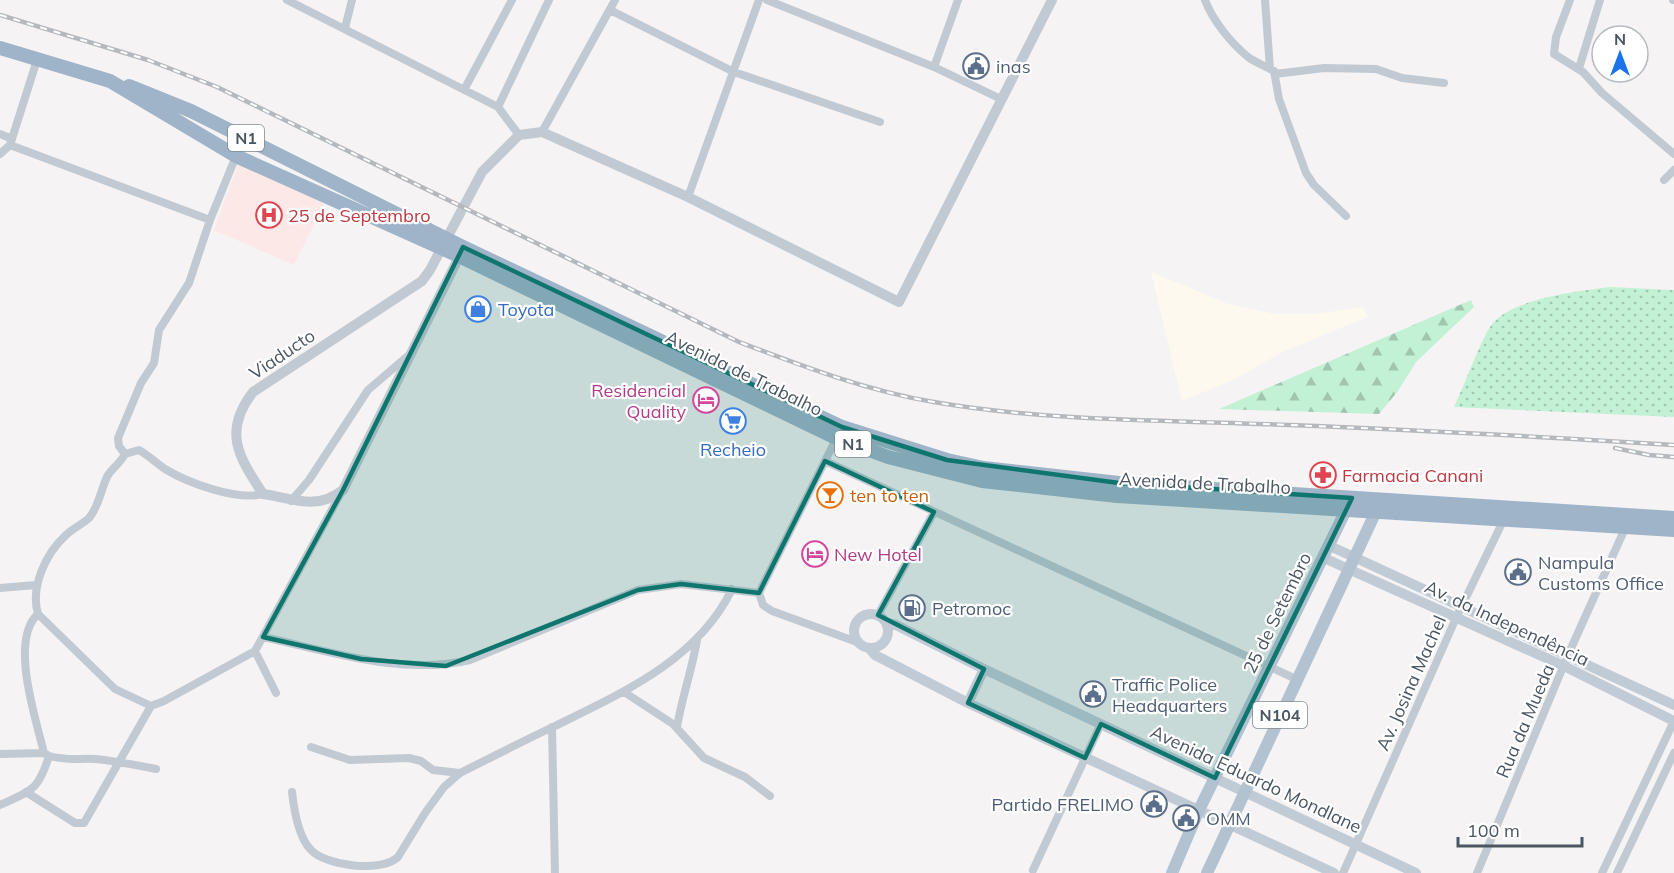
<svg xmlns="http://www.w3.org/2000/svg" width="1674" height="873" font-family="Mulish,sans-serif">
<defs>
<pattern id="forest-firs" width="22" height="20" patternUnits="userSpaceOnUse" patternTransform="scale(1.5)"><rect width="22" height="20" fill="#c3f1d5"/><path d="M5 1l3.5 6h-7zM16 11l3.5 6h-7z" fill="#a0c6b0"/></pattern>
<pattern id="park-dots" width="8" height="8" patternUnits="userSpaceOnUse" patternTransform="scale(1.5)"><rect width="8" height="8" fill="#c3f1d5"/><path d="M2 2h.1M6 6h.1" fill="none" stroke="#a0c6b0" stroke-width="1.8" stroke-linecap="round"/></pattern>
</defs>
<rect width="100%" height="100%" fill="#f5f3f3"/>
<path fill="#fdf9ef" d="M1151,272L1229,304L1274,314H1314L1363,307L1368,317L1284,351L1235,379L1182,401Z"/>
<path fill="#fce8e6" d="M240,160L326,200L294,265L214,230Z"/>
<path fill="url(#forest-firs)" d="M1471,300L1474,307L1416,362L1398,391L1379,414L1219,409Z"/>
<path fill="url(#park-dots)" d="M1610,287L1674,290V417L1454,407C1463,389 1482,336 1493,323C1515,298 1579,291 1610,287Z"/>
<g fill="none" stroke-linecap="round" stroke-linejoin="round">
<path stroke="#c1cad2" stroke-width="8" d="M287,0L498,107L519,135
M767,0L934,67L1001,99
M1205,0C1213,21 1231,43 1248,57C1256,63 1266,66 1274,71L1279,99L1306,173L1314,185L1346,216
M1265,0L1270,69
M1570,0L1556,37L1554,54L1583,72L1602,93L1674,154
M1673,0H1674
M610,10L734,72L880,122
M345,28L352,0
M934,67L958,0
M1579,68L1600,0
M1275,74L1324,68L1376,69L1402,78L1444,83
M464,90L512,0
M498,107L549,0
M542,132L615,0
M0,134L12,139
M10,145L210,220
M0,154L10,145L37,60
M1664,180L1674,170
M688,197L759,0
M837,437L759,593L763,605L772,611L857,642
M125,454L119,446L118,438L141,383L154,363L159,330L189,283L210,220L236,156
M825,461L1296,679
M263,494C237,501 188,483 165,469C156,463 148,455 139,450L125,454C121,462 113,468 108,475C101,488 99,507 89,518C83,524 73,528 66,535C46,553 30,587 38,614L115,689L151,706L164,701L255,651L342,491
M291,501L309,480L368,390L409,355
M0,588L36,585
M38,614C9,640 36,719 44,753L49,756
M878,615L934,512
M263,637C329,651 402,676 470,660L638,590L681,584L759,593
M255,651L276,693
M624,692L673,724L704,758L745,777L770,796
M552,727L555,873
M677,727C682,697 692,670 697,640
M311,747L350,760L409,758L421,761L433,770L460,773
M0,754L44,753
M26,792L75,823H84L151,706
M292,792C294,810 298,837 311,850C326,866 381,873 398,857L425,813L444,787L460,773C492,757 523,741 555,726C622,693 698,660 732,589
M0,805C32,790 38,791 49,756C68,761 77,758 95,759C116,761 136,765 156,769
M1033,870L1101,724
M1343,873L1456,618L1505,517
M1477,873L1568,655L1627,524
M1602,873L1674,721
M1617,873L1674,753"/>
<path stroke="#c1cad2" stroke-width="10" d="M462,251L343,490C317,511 292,498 263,494C239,457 222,432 253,392L422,281L430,270L482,172L519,135L542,132L688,197L899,302L1052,0"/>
<path stroke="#c1cbd6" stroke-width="10" d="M1330,546L1674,705
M1324,558L1564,666L1674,721
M854 631a17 17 0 1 1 34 0a17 17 0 1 1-34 0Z
M887,623L896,625L984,669L1416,873
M869,648L875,655L968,703L1334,873
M968,703L984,669"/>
<path stroke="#b3c2d1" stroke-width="12" d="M1172,873L1198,812L1349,504
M1207,873L1379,505"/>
<path stroke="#9fb4c9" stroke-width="14" d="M0,48L110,81L236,156L459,256L836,438L888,457L982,481L1117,496L1674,530
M129,86L191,111L463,247L842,427L947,460L984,468L1119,483L1674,518"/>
<g stroke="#b5b8bd" stroke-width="4.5">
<path id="rail" d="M0,15L148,60L217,87L739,342C802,366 867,391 934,402C1050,422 1172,420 1289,425C1418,430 1546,437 1674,445
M1615,448L1649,455L1674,457"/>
</g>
<use href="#rail" stroke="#fff" stroke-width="2" stroke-dasharray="7" stroke-linecap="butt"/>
</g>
<path fill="#0f766e" fill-opacity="0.2" stroke="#0f766e" stroke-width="4.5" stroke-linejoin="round" d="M463,247L842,427L947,460L1119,483L1352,498L1215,778L1101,724L1085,758L968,703L984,669L878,615L934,512L825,461L759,593L681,584L638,590L446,666L361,659L263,637L343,490Z"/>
<defs>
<g id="civic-ring" transform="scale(1.35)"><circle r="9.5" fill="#fff" stroke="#5c6f8a" stroke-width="1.5"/><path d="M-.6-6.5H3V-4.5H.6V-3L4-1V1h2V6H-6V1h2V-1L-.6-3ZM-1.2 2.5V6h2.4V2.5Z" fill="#5c6f8a"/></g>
<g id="hospital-ring" transform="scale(1.35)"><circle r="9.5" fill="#fff" stroke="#e0444e" stroke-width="1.5"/><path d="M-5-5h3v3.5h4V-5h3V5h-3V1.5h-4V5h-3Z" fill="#e0444e"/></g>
<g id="shop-ring" transform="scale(1.35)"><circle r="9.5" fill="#fff" stroke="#3f7fe0" stroke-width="1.5"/><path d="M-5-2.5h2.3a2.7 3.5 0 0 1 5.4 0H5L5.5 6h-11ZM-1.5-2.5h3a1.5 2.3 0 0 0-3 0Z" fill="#3f7fe0"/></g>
<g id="hotel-ring" transform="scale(1.35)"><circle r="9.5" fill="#fff" stroke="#d1479c" stroke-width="1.5"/><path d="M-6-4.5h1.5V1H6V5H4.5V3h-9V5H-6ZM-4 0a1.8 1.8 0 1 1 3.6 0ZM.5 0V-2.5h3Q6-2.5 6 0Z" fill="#d1479c"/></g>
<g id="supermarket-ring" transform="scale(1.35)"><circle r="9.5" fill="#fff" stroke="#3f7fe0" stroke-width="1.5"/><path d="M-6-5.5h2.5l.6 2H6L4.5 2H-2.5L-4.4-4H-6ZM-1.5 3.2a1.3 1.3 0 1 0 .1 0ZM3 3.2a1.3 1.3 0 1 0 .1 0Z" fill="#3f7fe0"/></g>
<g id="pharmacy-ring" transform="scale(1.35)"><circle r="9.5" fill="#fff" stroke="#e0444e" stroke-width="1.5"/><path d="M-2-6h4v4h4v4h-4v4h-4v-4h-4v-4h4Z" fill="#e0444e"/></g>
<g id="bar-ring" transform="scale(1.35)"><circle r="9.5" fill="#fff" stroke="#e8710a" stroke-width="1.5"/><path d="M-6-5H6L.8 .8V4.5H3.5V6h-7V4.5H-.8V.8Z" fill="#e8710a"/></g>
<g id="fuel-ring" transform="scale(1.35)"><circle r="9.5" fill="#fff" stroke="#5c6f8a" stroke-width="1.5"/><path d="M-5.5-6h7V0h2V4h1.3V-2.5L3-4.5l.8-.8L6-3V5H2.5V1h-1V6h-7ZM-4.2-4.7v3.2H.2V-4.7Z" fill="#5c6f8a"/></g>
</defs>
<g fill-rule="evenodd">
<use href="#civic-ring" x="976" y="66"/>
<use href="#hospital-ring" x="269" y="215"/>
<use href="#shop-ring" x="478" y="309"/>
<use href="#hotel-ring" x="706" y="400"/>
<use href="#supermarket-ring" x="733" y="421"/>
<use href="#pharmacy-ring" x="1323" y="475"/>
<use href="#bar-ring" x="830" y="495"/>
<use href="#hotel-ring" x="815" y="554"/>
<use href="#civic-ring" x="1518" y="572"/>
<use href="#fuel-ring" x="912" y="608"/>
<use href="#civic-ring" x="1093" y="694"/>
<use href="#civic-ring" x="1154" y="804"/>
<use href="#civic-ring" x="1186" y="818"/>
</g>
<g text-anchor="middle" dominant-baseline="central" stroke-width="4.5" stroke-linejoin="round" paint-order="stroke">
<g fill="#fff" stroke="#808990" stroke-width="1.5">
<rect x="228" y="125" width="36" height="26" rx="4.5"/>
<rect x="835" y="431" width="36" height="26" rx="4.5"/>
<rect x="1253" y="702" width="54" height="26" rx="4.5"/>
</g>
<g font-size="16" font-weight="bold" fill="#4a5661">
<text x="246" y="138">N1</text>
<text x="853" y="444">N1</text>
<text x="1280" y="715">N104</text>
</g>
<g font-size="18" fill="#4e5e75" stroke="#fff" text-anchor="start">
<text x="996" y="66">inas</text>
<text x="1538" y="562">Nampula<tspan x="1538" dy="21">Customs Office</tspan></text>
<text x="932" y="608">Petromoc</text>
<text x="1112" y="684">Traffic Police<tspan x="1112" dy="21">Headquarters</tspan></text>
<text x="1134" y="804" text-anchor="end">Partido FRELIMO</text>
<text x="1206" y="818">OMM</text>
</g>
<g font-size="18" fill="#be3a42" stroke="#fff" text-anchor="start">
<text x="288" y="215">25 de Septembro</text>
<text x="1342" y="475">Farmacia Canani</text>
</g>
<g font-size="18" fill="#366cbe" stroke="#fff" text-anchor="start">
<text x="498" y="309">Toyota</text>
<text x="733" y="449" text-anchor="middle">Recheio</text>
</g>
<g font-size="18" fill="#4a5661" stroke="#fff">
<text transform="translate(282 354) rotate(-34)">Viaducto</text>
<text transform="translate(744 373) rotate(26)">Avenida de Trabalho</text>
<text transform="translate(1205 483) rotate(3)">Avenida de Trabalho</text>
<text transform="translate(1277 613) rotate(-64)">25 de Setembro</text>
<text transform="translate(1507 623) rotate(25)">Av. da Independência</text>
<text transform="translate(1411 683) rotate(-66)">Av. Josina Machel</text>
<text transform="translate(1525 721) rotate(-67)">Rua da Mueda</text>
<text transform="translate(1256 779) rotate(25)">Avenida Eduardo Mondlane</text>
</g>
<g font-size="18" fill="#b23c85" stroke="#fff" text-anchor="end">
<text x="686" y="390">Residencial<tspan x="686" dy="21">Quality</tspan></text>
<text x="834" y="554" text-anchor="start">New Hotel</text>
</g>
<g font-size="18" fill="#c56008" stroke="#fff" text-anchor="start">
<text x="850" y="495">ten to ten</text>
</g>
</g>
<g transform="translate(1620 54)"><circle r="28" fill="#ffffff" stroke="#b7bbc0" stroke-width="1.5"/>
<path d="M0-4.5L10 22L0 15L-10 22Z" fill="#1a73e8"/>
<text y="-9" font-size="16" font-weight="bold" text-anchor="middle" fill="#4a5661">N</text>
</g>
<path d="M1458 837v9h124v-9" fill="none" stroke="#4a5661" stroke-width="3"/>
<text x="1467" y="837" font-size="18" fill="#4a5661" stroke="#ffffff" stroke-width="4.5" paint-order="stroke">100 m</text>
</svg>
